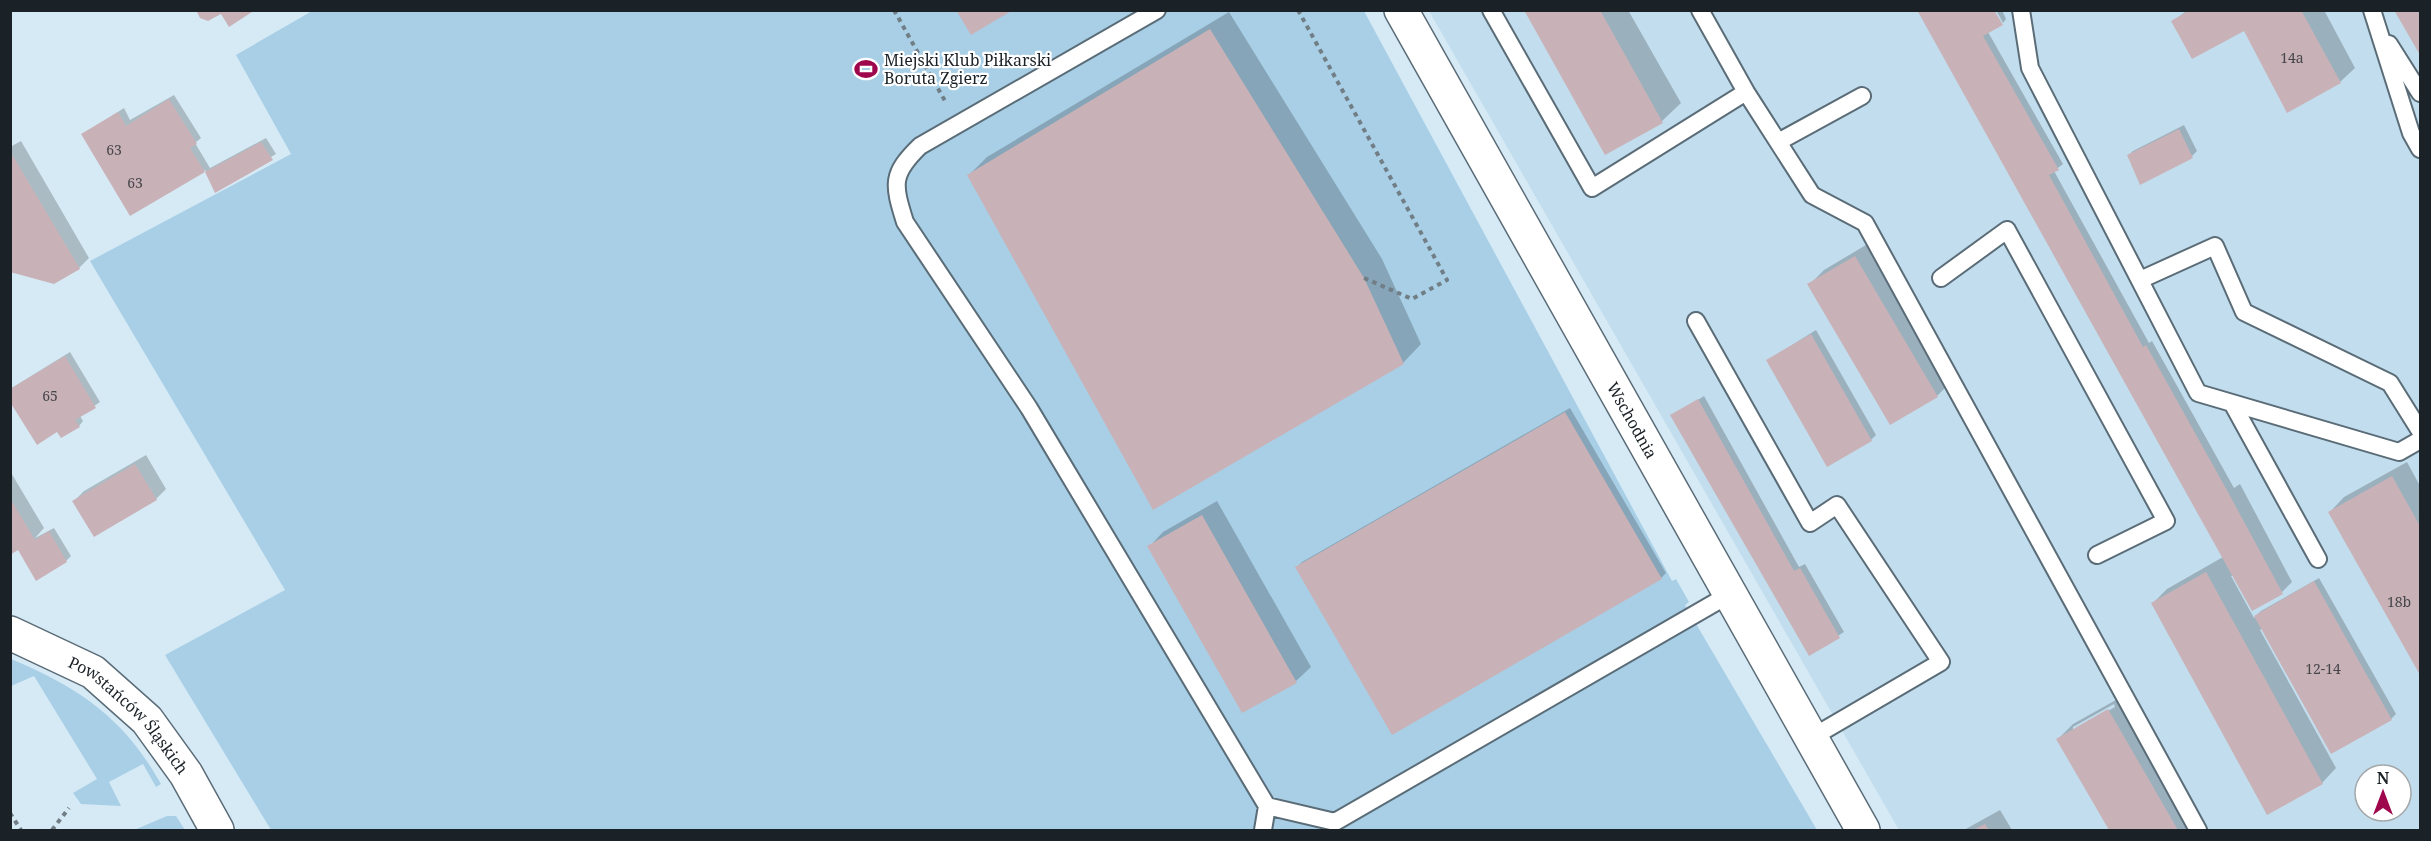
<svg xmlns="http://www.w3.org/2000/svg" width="2431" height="841" font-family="'Noto Serif',serif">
<rect width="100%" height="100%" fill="#d6eaf6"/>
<path fill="#c2dded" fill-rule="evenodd" d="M1429,11H2420V830H1899ZM2365,775H2401V811H2365Z"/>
<path fill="#a8cfe6" d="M312,11H1364L1672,581L1676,579L1689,602L1685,605L1817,830H271L165,655L285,590L90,261L291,154L236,55Z
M11,659C80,688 124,718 161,784L156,787L143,764L109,782L121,806L81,804L73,793L97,779L34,676L11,686Z
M167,816H176L185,830H134Z"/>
<path fill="#0003" fill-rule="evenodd" d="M1526,10H1628L1681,103L1662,121L1606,153Z
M1919,10L1988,32L2063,164L2054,171L2149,343L2152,341L2234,488L2240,484L2292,582L2282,592L2233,575L2231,576L2254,618L2261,611L2319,578L2396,714L2391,719L2263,628L2260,630L2336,768L2322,783L2153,603L2167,589L2223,557Z
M1996,10H2002L2006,19L2003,23Z
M2188,10H2324L2355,68L2340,82L2244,30L2173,21Z
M2396,10H2420V52Z
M1229,12L1382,259L1421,344L1403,363L969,175L987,157Z
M174,95L201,138L195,143L210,168L266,138L276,154L216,190L205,170L166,193L83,134L124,108L130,120Z
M2184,125L2197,151L2192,156L2141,183L2128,156L2133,151Z
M21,141L89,258L79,268L10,269V147Z
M1871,242L1952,381L1937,396L1809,285L1824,270Z
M1816,330L1876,435L1871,440L1768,360Z
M70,352L100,402L80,416L83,421L79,426L58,430L10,399V389Z
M1704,396L1799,567L1805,564L1844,632L1810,654L1672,416Z
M1570,408L1666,573L1661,578L1297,567L1302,562Z
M146,455L166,489L156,499L74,501L84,491Z
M2407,462L2420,486V672L2330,512L2344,497Z
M10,471L44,528L35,538L54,528L71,556L66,561L19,548L10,553Z
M1217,501L1311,667L1296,681L1149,547L1163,532Z
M2123,696L2201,830H2111L2058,739L2073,724ZM2114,704L2115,707L2073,731V727Z
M2000,810L2012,830H1964Z"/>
<path fill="#c9b2b7" d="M196,10H255L229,27L221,14L208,21L200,18Z
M956,10H1013L971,35Z
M1524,10H1600L1663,123L1605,155Z
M1917,10H1994L2003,25L1983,36L2059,170L2049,175L2143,347L2146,345L2229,494L2283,594L2252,611Z
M2190,10H2301L2341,83L2287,113L2244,31L2192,59L2171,21Z
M2394,10H2420V55Z
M1210,29L1364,278L1404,364L1153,510L967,175Z
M169,99L197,144L190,148L205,172L130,216L81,134L118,112L126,126Z
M2179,129L2193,158L2140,185L2127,155Z
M261,142L273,160L215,193L205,172Z
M10,151L80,269L54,284L10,272Z
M1855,256L1938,397L1890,425L1807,284Z
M1811,334L1872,441L1827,467L1766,360Z
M65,356L96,408L75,420L80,427L61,438L57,432L37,445L10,402V389Z
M1698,399L1794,571L1800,568L1840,638L1809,656L1670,415Z
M1565,412L1662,579L1392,735L1295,567Z
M135,464L157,500L94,537L72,501Z
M2392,476L2420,526V675L2328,512Z
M10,498L35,540L49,531L67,562L36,581L18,550L10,555Z
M1202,515L1297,683L1242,713L1147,546Z
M2206,572L2323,784L2267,815L2151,603Z
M2314,581L2392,720L2331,754L2254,616Z
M2108,709L2178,830H2109L2056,739Z
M1985,824L1989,830H1973Z"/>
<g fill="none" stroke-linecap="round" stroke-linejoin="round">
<g stroke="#5a6c77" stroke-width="20">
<path id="service" d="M1157,10L920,146C891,174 893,184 905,222L1029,408L1267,806L1263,830
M1491,10L1592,188L1746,92
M1700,10L1746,92L1812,195L1865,223L2198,830
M2021,10L2030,68L2198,393L2399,452L2420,440
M2372,10L2411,133L2420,149
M2389,44L2420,93
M1778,142L1862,96
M1941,278L2007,230L2166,521L2097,555
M2140,280L2215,246L2244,312L2390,383L2420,431
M1696,321L1810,523L1837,505L1941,662L1811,738
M2232,403L2318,559
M1267,806L1335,822L1730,594"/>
</g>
<g stroke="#5a6c77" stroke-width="36">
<g id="minor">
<path id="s1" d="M1401,10L1863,830"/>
<path id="s2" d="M10,633L93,672L147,720L186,774L217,830"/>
</g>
</g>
<path stroke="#717e86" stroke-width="4" stroke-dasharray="4.5 4.5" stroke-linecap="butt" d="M894,10L945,101
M1298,10L1447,280L1412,299L1364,278
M10,813L21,830
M52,830L69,808"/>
<use href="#service" stroke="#fff" stroke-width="16"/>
<use href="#minor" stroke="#fff" stroke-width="33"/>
</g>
<defs>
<g id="stadium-bare" transform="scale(1.8)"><path d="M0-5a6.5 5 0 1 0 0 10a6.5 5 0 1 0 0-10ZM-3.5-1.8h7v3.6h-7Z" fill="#9f074c" stroke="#fff" stroke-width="2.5" paint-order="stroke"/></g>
</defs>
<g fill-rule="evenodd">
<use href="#stadium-bare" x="866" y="69"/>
</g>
<g text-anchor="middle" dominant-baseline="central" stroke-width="4.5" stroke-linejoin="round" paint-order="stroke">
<g font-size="14" fill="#46464b">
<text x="2292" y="57">14a</text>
<text x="114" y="149">63</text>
<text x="135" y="182">63</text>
<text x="50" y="395">65</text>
<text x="2399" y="601">18b</text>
<text x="2323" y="668">12-14</text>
</g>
<g font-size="16" fill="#1b2227" stroke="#fff" text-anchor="start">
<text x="884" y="60">Miejski Klub Piłkarski<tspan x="884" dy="18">Boruta Zgierz</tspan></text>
</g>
<g font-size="16" fill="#1b2227" stroke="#fff">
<text stroke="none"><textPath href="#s1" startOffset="471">Wschodnia</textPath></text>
<text stroke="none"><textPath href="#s2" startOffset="147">Powstańców Śląskich</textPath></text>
</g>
</g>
<rect width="2431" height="841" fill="none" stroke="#1b2227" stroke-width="24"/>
<g transform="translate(2383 793)"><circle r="28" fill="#ffffff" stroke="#a4a7a9" stroke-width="1.5"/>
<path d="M0-4.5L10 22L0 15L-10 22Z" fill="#9f074c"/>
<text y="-9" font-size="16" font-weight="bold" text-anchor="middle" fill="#1b2227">N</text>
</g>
</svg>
